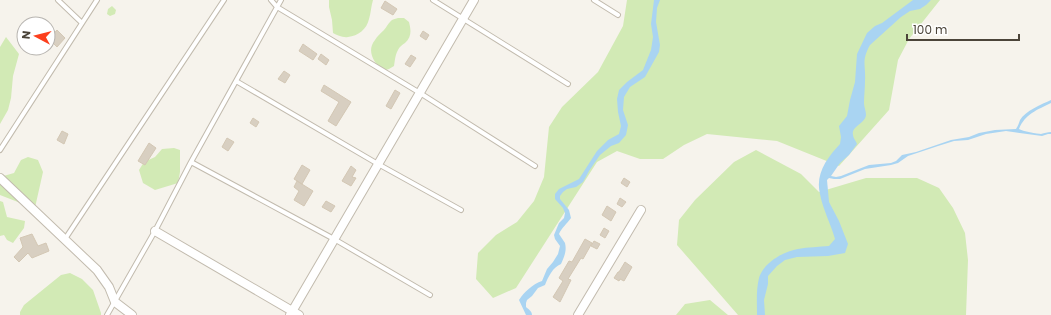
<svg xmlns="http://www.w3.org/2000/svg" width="1051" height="315" font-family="Poppins,sans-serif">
<rect width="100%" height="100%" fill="#f6f3ec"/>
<path fill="#d2eab5" d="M329,0H373C371,6 371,13 369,19C367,29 358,36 348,37C343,38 337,35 333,33L332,20L329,7Z
M627,0H940L909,39L898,60L889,110L839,166L777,141L707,134L684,145L663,159H640L617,151L597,162L516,288L493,298L476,279L478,253L496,235L517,222L534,201L544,177L549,127L562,107L598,72L623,26Z
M112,6L116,10L115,14L110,16L107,14L108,9Z
M398,18H404L409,22C411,30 412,37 405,43C402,45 399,47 398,50C395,55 395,61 394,66L389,69L383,71C374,63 366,51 375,40C377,36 381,33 384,30C386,28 389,22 392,20C393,19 396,19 398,18Z
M6,37L19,54L13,76L11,98L8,110L0,124V47Z
M174,148L180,150V172L178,183L155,190L143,183L139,170L144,162L155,157L162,149Z
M756,150L801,174L819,192L866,178H917L939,188L953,208L965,233L968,260L966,315H738L677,245L679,220L695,200L734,162Z
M28,157L38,160L43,172L34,212L23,204L0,195V177L14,173L21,160Z
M0,201L3,202L7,217L25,221L24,228L13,243L7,240L4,235L0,236Z
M70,273L82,279L93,290L101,313V315H20V312L24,305L61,275Z
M710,300L728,315H676L685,304Z"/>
<path fill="#a9d4f2" d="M654,0H660L657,8L656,22L660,45L659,52L645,77L630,87L624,97L623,110L628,125L626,135L619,143L611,146L600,155L589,171L583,182L576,187L567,189L563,192L560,196V199L569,210L571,218C567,224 562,227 559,234C561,237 563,240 565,243C567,251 564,257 561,264C553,267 548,277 545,285L538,288L532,296L527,300L526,303V307C528,309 532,311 532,315H526L519,300C524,292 533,284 542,281L547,269L553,262L558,254L560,246L555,239L554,235L559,223L564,218L565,213L563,208L555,199V194L559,189L579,179L597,151L608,140L619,134L621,126L618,112L617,99L619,90L627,82L643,70L651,50L653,37L651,24Z
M913,0H931L926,5L920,9L910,11L901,17L870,45C861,61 866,65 865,81C865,88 864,96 864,103C864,107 866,111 866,115C865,124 851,126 853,135C853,138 856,141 857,144L849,155L840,163L831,176L836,177L841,176L869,165L891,163L896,161L902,155L916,152L951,140L969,137L979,133L995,130L1016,129C1018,126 1019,123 1020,120C1025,111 1042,104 1051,100V103C1037,110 1025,114 1019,129C1022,131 1038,134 1041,134C1045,133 1047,132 1051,132V134H1048L1042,136L1006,131L986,134L968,140L954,141L938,146L908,156L898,163L891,165L865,169L840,179H834L829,178L827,180L829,202L839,221L848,244L845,253L828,256L797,257L785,260L777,266L768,276V284L764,300L765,315H757C757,303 756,290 759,278C763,263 784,251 798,249C808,247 819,247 829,246L835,239C831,224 823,210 820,194C815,174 827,158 840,144L841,137L839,126L847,116L850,100L855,82L857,54L867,33L875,26L882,23Z"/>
<path fill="#d8cfc1" stroke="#d3c7b4" d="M385,1L397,9L393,15L381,8Z
M57,30L65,38L57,47L49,39Z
M423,31L429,35L426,40L420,36Z
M303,44L317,54L313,60L299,51Z
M321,54L329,60L326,65L318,59Z
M411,55L416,58L410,67L405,64Z
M284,71L290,75L285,83L278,79Z
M324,85L351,102L336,126L328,121L339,102L321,91Z
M395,90L400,93L391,109L386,106Z
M253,118L259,122L256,127L250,123Z
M62,131L68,134L64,144L57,140Z
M227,138L234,142L228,151L222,147Z
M149,143L156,148L145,165L138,161Z
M302,165L310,170L302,184L294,179Z
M351,166L356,170L352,177L356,178L351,186L342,181Z
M624,178L630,182L627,187L621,183Z
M297,181L313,191L304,206L294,200L299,191L294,187Z
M620,198L626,202L622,207L617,204Z
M326,201L335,206L331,212L322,207Z
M607,206L616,212L611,221L602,215Z
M604,228L609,231L605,238L600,235Z
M32,234L38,246L46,243L49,251L32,258L28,253L19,262L14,257L23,247L20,238Z
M585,239L592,243L583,259L581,258L568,279L571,280L560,302L553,297L563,281L559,278L569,261L572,262Z
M594,241L600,244L597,249L591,246Z
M625,262L632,267L624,281L620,279L619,281L614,278L618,272H619Z"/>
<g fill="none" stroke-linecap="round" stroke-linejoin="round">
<g stroke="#c2bbae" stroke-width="6">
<path id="service" d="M58,0L82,23
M271,0L277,7L420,93L535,166
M433,0L568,84
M594,0L618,15
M236,81L378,164L461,210
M0,150L97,0
M191,162L334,239L430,295
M65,239L224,0
M107,315L155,231L191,162L281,0"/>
</g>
<g stroke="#c2bbae" stroke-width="10">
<path id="minor" d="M0,178L97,270L109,287L115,302L132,315
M155,231L299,315
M290,315L474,0
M578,315L641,210"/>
</g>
<use href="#service" stroke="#fff" stroke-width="4"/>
<use href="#minor" stroke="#fff" stroke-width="8"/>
</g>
<g transform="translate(36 36) rotate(277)"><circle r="19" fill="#ffffff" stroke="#b7b4b0"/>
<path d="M0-3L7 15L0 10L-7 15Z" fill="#fc3f1d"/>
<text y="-6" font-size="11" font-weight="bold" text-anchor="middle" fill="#4b4439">N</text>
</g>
<path d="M907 34v6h112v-6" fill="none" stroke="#4b4439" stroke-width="2"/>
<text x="913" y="34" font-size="12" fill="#4b4439" stroke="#ffffff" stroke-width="3" paint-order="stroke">100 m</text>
</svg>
